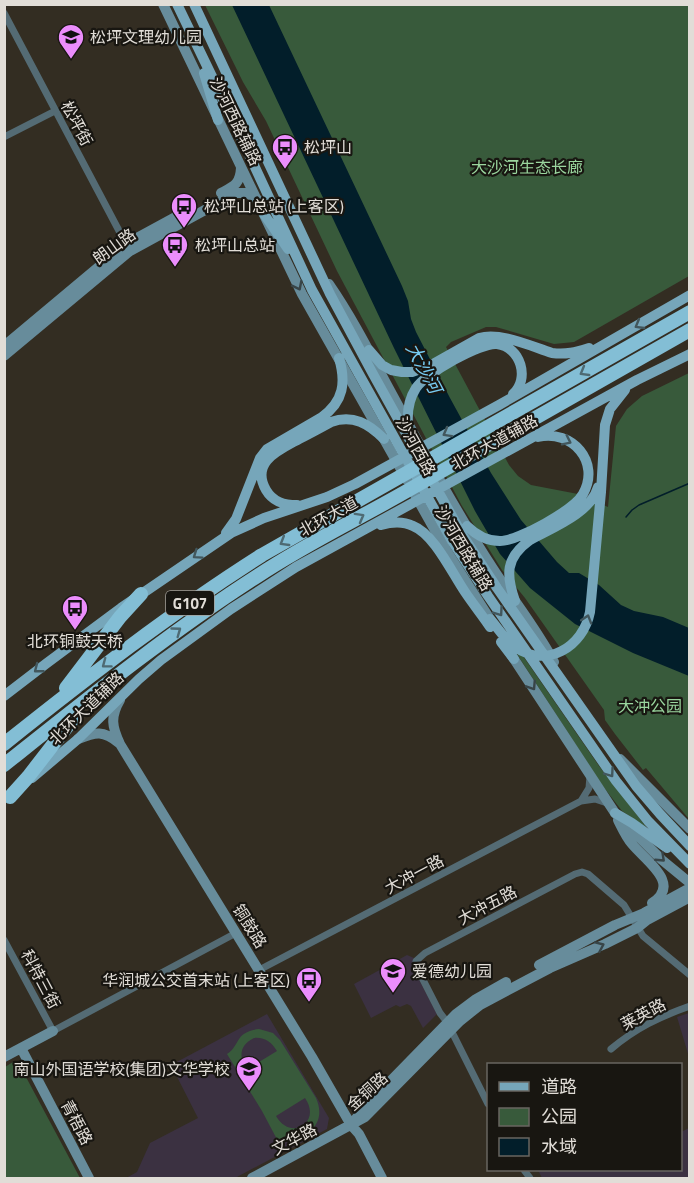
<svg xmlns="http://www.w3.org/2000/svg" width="694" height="1183" font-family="'Titillium Web','Noto Sans SC',sans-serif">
<rect width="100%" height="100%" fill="#332d22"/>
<path fill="#3b3141" d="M407,955L414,958L413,968L437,1014L423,1028L411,1006L407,1004L400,1007L396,1005L371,1018L354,984Z
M689,1013H690L689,1057L677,1017Z
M267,1014L329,1118L327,1129L235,1178H126L137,1172L150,1143L198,1118L171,1065Z
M689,1128V1178H542L538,1170H680L681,1132Z"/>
<path fill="#385a3b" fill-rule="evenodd" d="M205,5H689V276L574,342L554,344L496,327H486L451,342L446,347L509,465L518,476L531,485L578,494L608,507L616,426L627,409L642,396L689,373V819L646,768L643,770L615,734L605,720L604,710L525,598L502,570L462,506L337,271L266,121L243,82Z
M515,651L523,656L599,766L647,828L622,811L602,785Z
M259,1029L273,1033L280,1040L316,1098C327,1122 309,1140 285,1137L287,1141L280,1145L262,1111L227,1054C241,1045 234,1032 259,1029ZM254,1038C265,1037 271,1042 277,1051L246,1070C239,1057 239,1045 254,1038ZM305,1098C322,1122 291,1142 276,1116Z
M13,1062L19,1064L80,1178H5V1067Z"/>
<path fill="#021e2a" d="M232,5H269L402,286L408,301L411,319L416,332L450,398L491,473L521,520L557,562L569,573H579L599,585L621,605L634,611L663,617L689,628V676L633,653L575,624L530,588L500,554L475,511L394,348Z"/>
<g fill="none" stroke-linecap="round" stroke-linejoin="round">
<path stroke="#021e2a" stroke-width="1.5" d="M626,517L632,510L639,505L690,483"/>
<path stroke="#546b74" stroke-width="7" d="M4,13L126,244
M4,137L55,111
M581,801L589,788L590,776
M4,940L53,1031L236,933
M259,970L581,801L595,799L607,803
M611,1049C636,1028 659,1017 690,1006
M488,1104L447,1022L440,1013L417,968L416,961L425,953L575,874L582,872L588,874L624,905L643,936L690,975
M524,1170L530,1178"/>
<path stroke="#678c9b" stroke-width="10" d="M163,4L302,294L407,480
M221,193C234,186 240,184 241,168
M329,284C351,316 368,349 386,383C412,431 439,480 467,527C479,547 491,566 504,585C521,610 540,635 554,662
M4,346L126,244L183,213
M4,356L130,251L236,193H247L257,199
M414,493L446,550L493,624
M510,653L615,813L662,860L690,883
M120,700C110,717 112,727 120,744L312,1057L351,1125L359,1134L382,1178
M78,739C96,732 103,730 119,743
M620,759L690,829
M618,820C622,828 626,837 632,844C646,861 682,884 652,903
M539,965L615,925L644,913L690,888
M21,1048L89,1178
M4,1057L53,1031
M353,1122L371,1101L456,1014L476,999L506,982
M252,1178L365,1117L460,1021L480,1005L550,968L605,944L637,928L647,920L690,897"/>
<path stroke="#76a6ba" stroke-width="10" d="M177,4L233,120L312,290L452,541L488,596L616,781L648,821L690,864
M194,4L330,294L373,374L463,536L497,588L636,786L660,814L690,846
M204,73L218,120
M264,214L288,249
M369,350L382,365L391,370L402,372H412L431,365L479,338C501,332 530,346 552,353C566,355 576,352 589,348
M408,424C407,411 409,399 416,388C425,374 481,342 497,344C521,347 530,379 513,394
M297,505C284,505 273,502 266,490C250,462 279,450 299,439C309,434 320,428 331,422C353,414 369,424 384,439
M381,525C391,522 403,521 413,526C434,534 452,573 465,592C473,604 482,615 490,627
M467,526C476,535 486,541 500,541C518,541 574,510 583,494C601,462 572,429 538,437
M226,533L236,519L260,458L267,449L322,417C344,401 346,382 339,358
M515,601C506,575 505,558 530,540C552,528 591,513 598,487
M490,619C498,628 505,640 515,647C547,669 583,647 590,612L601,492L605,425L610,409L625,390
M501,642L514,659
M4,696L47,663L121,608L231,533L264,518L327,497L355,484L499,405L690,295
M32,778L78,739L139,679L161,660L231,609L296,567L637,380L690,354
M615,813L632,823L667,848"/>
<path stroke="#83bed5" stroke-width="14" d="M66,688L120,617L141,594
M4,744C88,677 172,612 262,555L690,312
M4,765C87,699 170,632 259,575C306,544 356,520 405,492C500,438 595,384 690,330
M10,797L28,777L76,715"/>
</g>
<defs><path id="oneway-chevron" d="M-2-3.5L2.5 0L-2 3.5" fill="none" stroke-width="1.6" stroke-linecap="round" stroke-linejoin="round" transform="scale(1.5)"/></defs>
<g stroke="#384548">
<use href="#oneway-chevron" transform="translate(298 286) rotate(63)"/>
<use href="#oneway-chevron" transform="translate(532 686) rotate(57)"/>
<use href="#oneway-chevron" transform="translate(661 858) rotate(43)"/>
<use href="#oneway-chevron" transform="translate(600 946) rotate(-24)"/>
</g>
<g stroke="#42575d">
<use href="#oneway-chevron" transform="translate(639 325) rotate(150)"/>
<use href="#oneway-chevron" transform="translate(447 433) rotate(151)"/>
<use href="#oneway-chevron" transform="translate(567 441) rotate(26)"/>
<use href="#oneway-chevron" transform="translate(197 555) rotate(145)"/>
<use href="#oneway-chevron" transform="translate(499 612) rotate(55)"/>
<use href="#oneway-chevron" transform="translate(587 619) rotate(-73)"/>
<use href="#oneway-chevron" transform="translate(38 669) rotate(142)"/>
<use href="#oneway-chevron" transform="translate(610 773) rotate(55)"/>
</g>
<g stroke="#4e6a73">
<use href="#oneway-chevron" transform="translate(584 372) rotate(150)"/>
<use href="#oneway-chevron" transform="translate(360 517) rotate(-29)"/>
<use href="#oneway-chevron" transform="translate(284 542) rotate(149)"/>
<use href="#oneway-chevron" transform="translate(177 631) rotate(-36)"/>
<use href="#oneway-chevron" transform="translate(106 664) rotate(143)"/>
</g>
<defs>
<g id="school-pin" transform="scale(1.35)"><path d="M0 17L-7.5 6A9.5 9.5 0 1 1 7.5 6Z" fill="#eb8dfc" stroke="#181611"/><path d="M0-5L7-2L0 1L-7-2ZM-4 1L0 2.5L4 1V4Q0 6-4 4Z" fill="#111"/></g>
<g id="bus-pin" transform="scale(1.35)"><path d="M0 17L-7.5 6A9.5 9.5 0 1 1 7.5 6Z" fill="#eb8dfc" stroke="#181611"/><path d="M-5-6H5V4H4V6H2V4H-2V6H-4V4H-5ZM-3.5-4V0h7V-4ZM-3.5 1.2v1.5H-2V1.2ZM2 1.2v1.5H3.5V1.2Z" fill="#111"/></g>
</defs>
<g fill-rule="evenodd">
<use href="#school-pin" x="71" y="37"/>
<use href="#bus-pin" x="285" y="147"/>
<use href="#bus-pin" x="184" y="206"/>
<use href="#bus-pin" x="175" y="245"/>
<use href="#bus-pin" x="75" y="608"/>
<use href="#school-pin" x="393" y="971"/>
<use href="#bus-pin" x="309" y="980"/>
<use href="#school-pin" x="249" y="1069"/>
</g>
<g text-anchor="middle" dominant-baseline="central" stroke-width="4.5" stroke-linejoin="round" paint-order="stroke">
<rect fill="#181611" stroke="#a5a19c" stroke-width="1.5" x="166" y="591" width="48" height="24" rx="4.5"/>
<g font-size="15" font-weight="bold" fill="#e1ddd7">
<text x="190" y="603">G107</text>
</g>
<g font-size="16" fill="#e1ddd7" stroke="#181611" text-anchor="start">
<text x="90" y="37">松坪文理幼儿园</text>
<text x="304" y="147">松坪山</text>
<text x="204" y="206">松坪山总站 (上客区)</text>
<text x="195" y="245">松坪山总站</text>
<text x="75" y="641" text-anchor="middle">北环铜鼓天桥</text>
<text x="412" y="971">爱德幼儿园</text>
<text x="290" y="980" text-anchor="end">华润城公交首末站 (上客区)</text>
<text x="230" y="1069" text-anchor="end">南山外国语学校(集团)文华学校</text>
</g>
<g font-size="16" fill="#e1ddd7" stroke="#181611">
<text transform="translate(236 121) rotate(64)">沙河西路辅路</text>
<text transform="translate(77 123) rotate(62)">松坪街</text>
<text transform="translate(114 246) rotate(-36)">朗山路</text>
<text transform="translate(494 442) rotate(-29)">北环大道辅路</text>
<text transform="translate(416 446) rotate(61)">沙河西路</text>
<text transform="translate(328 516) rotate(-29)">北环大道</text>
<text transform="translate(464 548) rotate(59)">沙河西路辅路</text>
<text transform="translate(86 708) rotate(-44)">北环大道辅路</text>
<text transform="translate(414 874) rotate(-28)">大冲一路</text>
<text transform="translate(487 905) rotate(-28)">大冲五路</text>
<text transform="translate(250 926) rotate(58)">铜鼓路</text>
<text transform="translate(41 979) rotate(62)">科特三街</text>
<text transform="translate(643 1014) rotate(-28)">莱英路</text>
<text transform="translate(367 1091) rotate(-42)">金铜路</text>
<text transform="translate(77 1122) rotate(62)">青梧路</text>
<text transform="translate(294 1139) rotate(-28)">文华路</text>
</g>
<g font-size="16" fill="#9ad69e" stroke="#181611">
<text x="527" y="167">大沙河生态长廊</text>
<text x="650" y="706">大冲公园</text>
</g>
<g font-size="18" font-style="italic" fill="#76caf1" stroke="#181611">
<text transform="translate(424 368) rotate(62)">大沙河</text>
</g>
</g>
<rect width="694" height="1183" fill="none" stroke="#e1ddd7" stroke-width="12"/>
<rect x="487" y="1063" width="195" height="108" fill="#181611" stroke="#686660" stroke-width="1.5"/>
<rect x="499" y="1082" width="30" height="9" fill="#76a6ba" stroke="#686660" stroke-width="1.5"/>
<text x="541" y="1093" font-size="18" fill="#e1ddd7">道路</text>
<rect x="499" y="1108" width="30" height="18" fill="#385a3b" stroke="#686660" stroke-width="1.5"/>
<text x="541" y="1123" font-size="18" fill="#e1ddd7">公园</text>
<rect x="499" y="1138" width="30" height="18" fill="#021e2a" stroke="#686660" stroke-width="1.5"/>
<text x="541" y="1153" font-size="18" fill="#e1ddd7">水域</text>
</svg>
